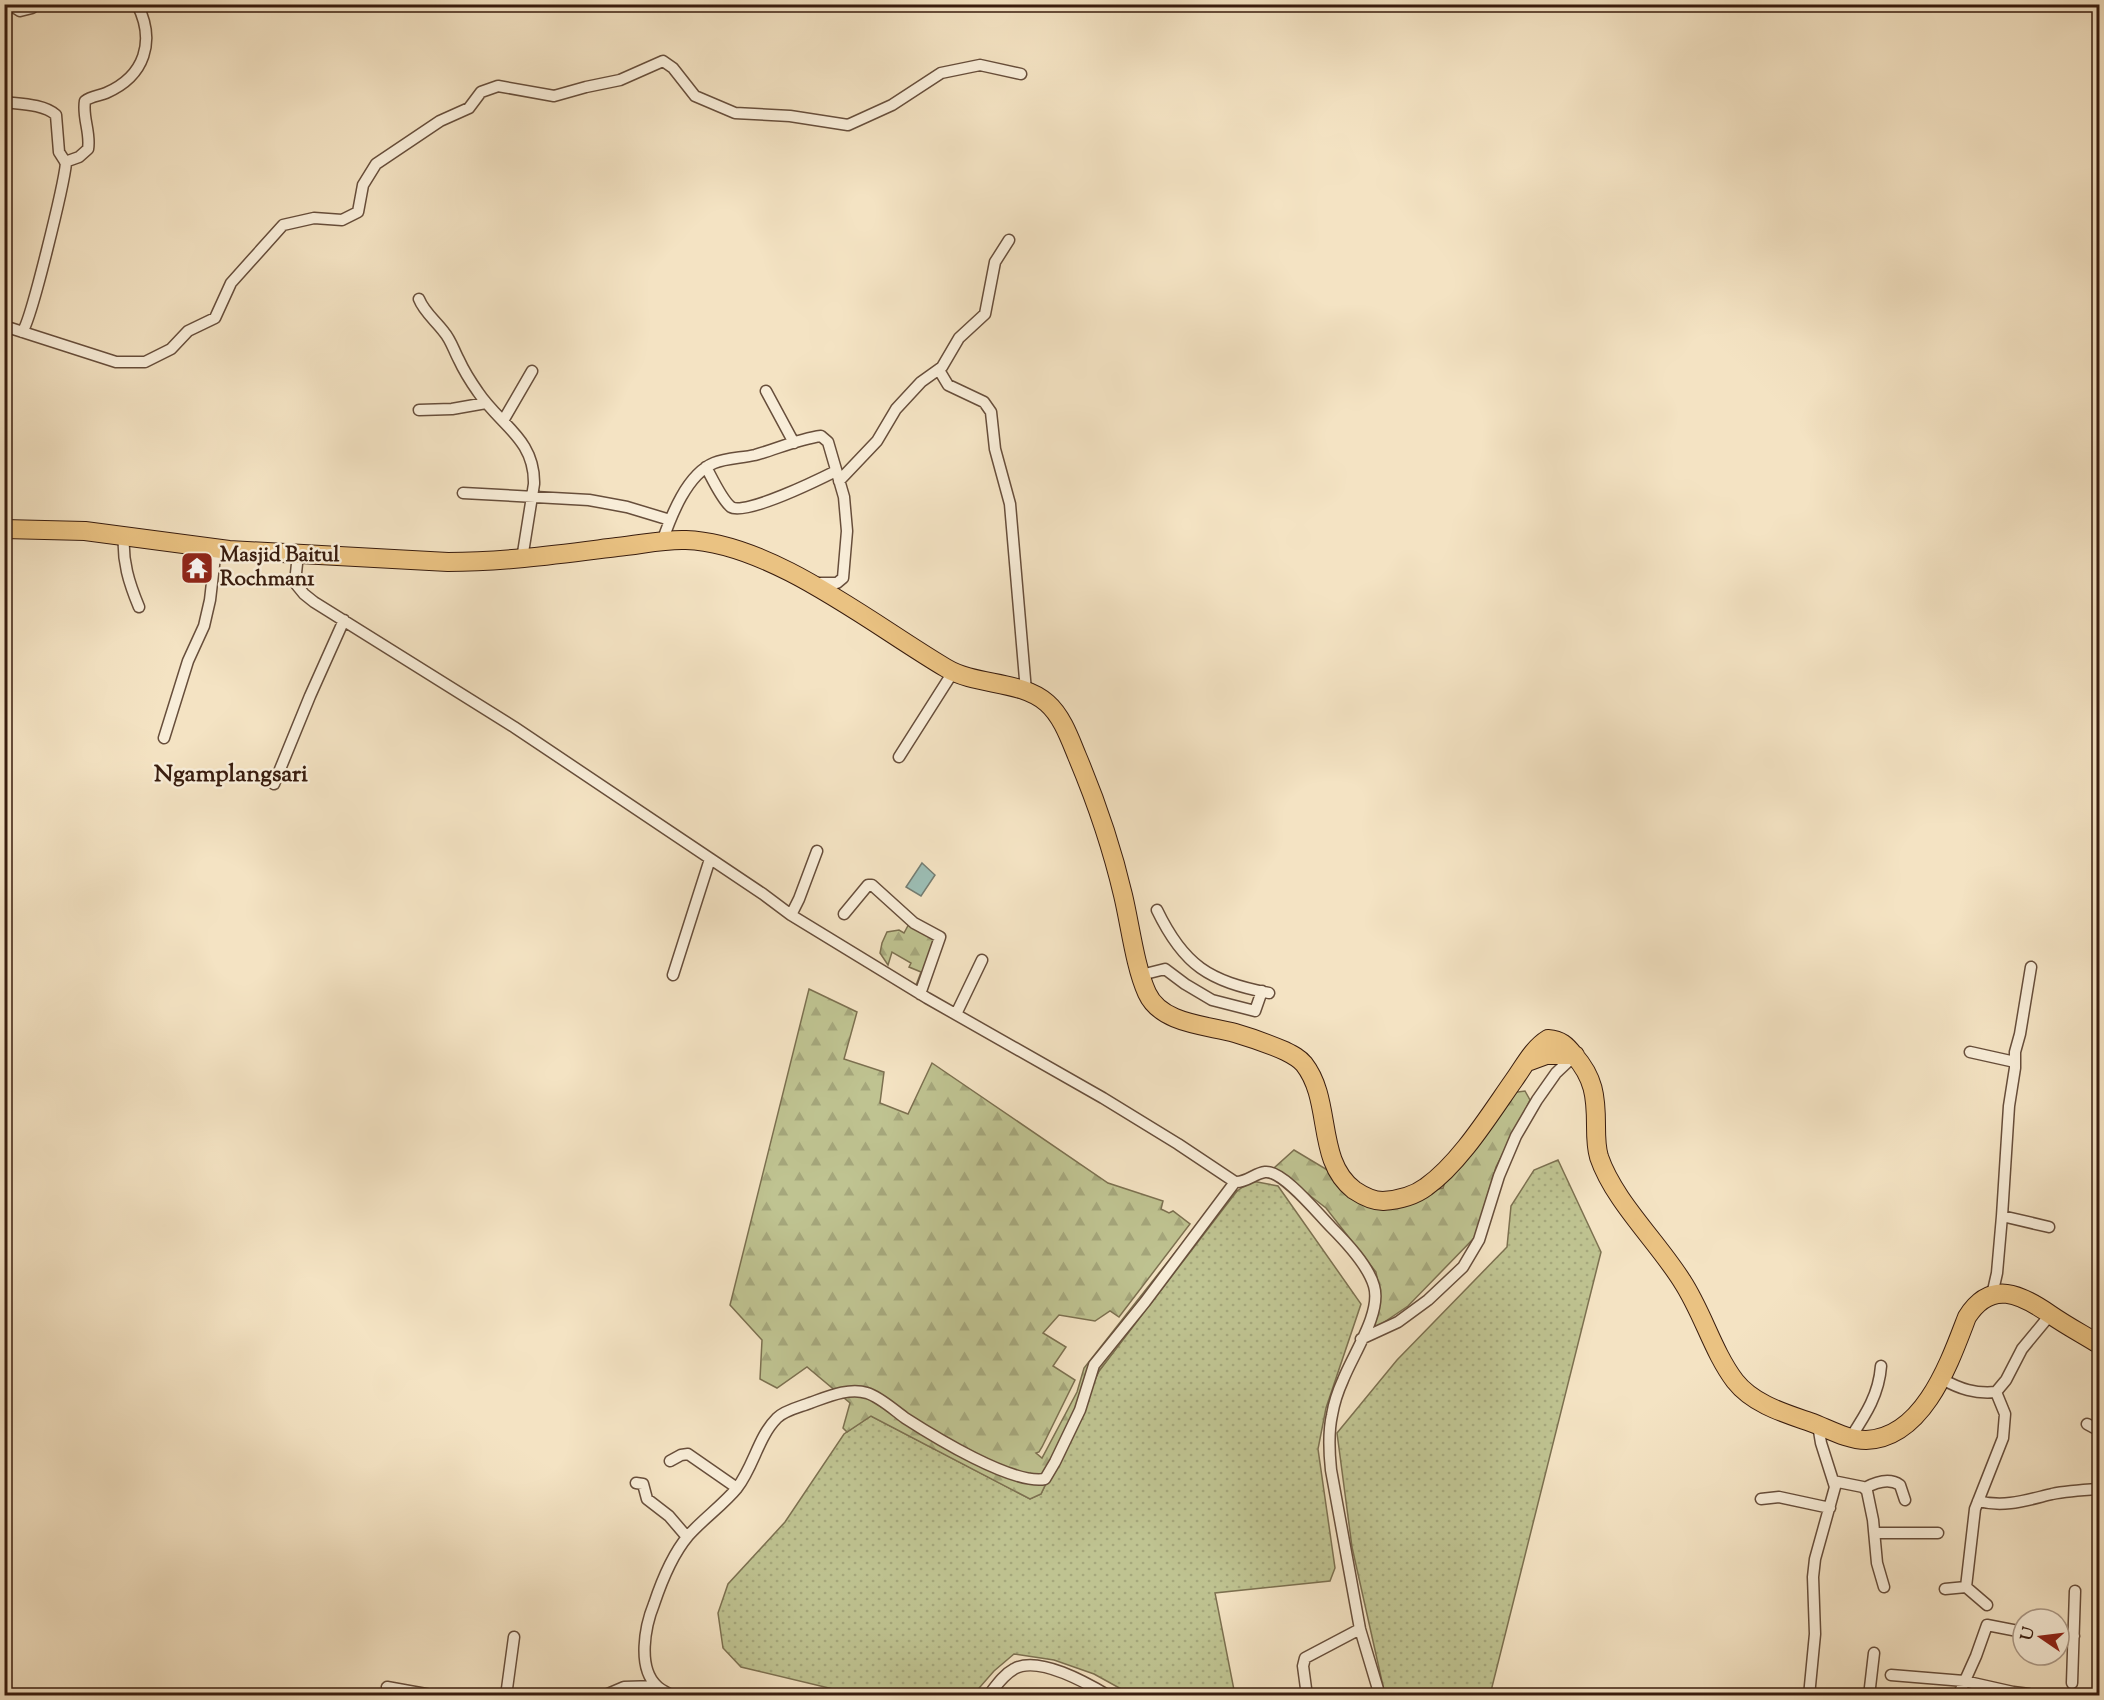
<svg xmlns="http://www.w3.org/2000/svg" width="2104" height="1700" font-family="'Sorts Mill Goudy',serif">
<defs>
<pattern id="grass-dots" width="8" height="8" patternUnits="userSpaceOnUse" patternTransform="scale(1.5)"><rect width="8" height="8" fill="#bfc391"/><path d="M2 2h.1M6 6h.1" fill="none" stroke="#a5a77c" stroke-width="1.8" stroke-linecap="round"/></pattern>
<pattern id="forest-firs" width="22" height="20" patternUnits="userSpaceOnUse" patternTransform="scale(1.5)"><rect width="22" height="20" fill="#bfc391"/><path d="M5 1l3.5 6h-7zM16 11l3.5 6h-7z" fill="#a5a77c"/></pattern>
</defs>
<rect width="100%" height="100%" fill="#f4e3c3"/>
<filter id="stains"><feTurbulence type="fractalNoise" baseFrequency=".00333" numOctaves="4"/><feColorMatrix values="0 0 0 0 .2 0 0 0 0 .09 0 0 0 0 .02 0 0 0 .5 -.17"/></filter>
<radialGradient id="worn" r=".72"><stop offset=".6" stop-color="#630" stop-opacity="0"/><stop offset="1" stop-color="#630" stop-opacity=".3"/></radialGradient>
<path fill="url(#grass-dots)" stroke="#7c7050" stroke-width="1.5" d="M1558,1160L1601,1252L1490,1695H1385L1352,1547L1337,1433L1397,1360L1507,1247L1511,1206L1534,1170Z
M1252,1181L1278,1186L1361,1304L1326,1408L1318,1449L1335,1568L1330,1581L1215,1593L1235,1695H1132L1094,1674L1054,1660L1014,1654L994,1671L973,1695H858L741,1667L723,1648L718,1613L728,1584L785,1522L844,1434L871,1416L1030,1499L1041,1494L1099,1371L1217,1215L1237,1191Z"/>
<path fill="url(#forest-firs)" stroke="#7c7050" stroke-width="1.5" d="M910,922L937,938L919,991L915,988L921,972L909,967L911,963L892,952L888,965L880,953L882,943L887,932L899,930L904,933Z
M809,989L857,1012L844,1059L884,1072L880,1103L908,1114L932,1063L1108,1183L1163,1201L1161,1209L1169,1213L1173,1211L1190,1224L1119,1317L1110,1311L1095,1321L1059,1315L1043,1333L1066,1347L1053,1366L1075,1380L1042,1447L1039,1452L1036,1453L1042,1458L1077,1392L1084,1368L1226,1188L1237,1191L1099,1371L1041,1494L1030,1499L871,1416L847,1432L843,1428L850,1403L807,1367L777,1388L760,1379L762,1340L730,1305Z
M1525,1091L1530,1100L1496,1167L1475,1237L1408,1306L1374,1329L1380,1294L1376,1272L1326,1208L1274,1168L1294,1150L1379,1201L1443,1188L1451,1163L1510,1093Z"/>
<path fill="#9cbeb5" stroke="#747d72" stroke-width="1.5" d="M922,863L935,875L921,896L906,887Z"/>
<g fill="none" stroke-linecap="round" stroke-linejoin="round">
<g stroke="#674e3b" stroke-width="13">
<path id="street" d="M9,4L20,11L32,8L33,4
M4,102C21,104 44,104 56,115L59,152L66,163C64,184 31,322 22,332
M65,162L79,157L88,149C91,133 82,117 85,101C91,96 99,96 106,93C145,76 156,41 137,4
M419,299C424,312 436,321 444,332C451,340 454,351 459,360C464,371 471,382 478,392C500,425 535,439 534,484L522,559
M4,326L116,362H145L171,349L188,331L215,318L231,283L283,225L314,218L342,220L358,212L363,185L376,164L440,121L469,108L481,92L498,86L554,96L586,87L620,80L663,61L673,68L695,96L735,113L790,116L848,125L892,105L941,73L980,65L1021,74
M939,370L948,385L984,402L991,412L995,449L1010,504L1026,691
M766,391L794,443
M419,410L452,409L486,403
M503,421L532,371
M706,467C712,478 722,500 731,507C745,516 820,479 836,471
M839,481L877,441L896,409L921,382L942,367L959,338L985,314L995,262L1009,240
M463,493L589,500L627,507L670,520
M124,535C122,561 129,583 139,607
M662,542C671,516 687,474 714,463C726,458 742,458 755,455C777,449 798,439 821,436L828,442L844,497L847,531L843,578L837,583H816
M298,554L295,583L304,594L314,602L514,727L763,894L791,915L927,998L1103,1098L1178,1144L1235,1182C1246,1183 1255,1173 1265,1172C1283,1170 1318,1214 1331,1227C1346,1242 1368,1265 1374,1286C1382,1313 1353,1354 1343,1380C1338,1391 1334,1403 1332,1415C1328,1433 1329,1451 1331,1470L1360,1629L1380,1696
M164,738L188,661L204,626L210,600L216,548
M899,757L953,672
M274,784L310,696L344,620
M1157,910C1184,966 1209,981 1269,993
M844,914L868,885H872L914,923L940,937L920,994
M791,915L799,899L817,851
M673,975L710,859
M1141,975L1165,969L1185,984L1212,1000L1255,1011L1262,991
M957,1015V1012L982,960
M1970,1052L2015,1062
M2002,1216L2049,1227
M1992,1295L1997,1273L2002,1216L2009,1106L2015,1068V1052L2020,1034L2031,967
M1361,1339L1398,1322L1428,1300L1463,1267L1479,1240L1499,1176L1516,1136L1537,1100L1556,1073L1575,1055
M1942,1379C1960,1389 1975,1394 1996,1392L2006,1380L2022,1349L2050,1315
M2087,1424L2100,1431
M1851,1437C1866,1414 1879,1394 1881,1366
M670,1461L681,1455L688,1454L737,1488
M1833,1481L1863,1487L1867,1491L1873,1520L1877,1563L1884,1587
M636,1483L643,1484L647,1499L669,1516L687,1537
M1865,1488C1876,1482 1890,1478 1900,1485L1905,1500
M1761,1499L1779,1497L1830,1508
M1978,1501C2005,1508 2027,1500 2052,1494C2067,1491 2084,1490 2100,1489
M1875,1533H1938
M1966,1587L1987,1605
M1945,1589L1966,1587L1975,1509L2003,1438L2005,1414L1996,1392
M2059,1635L2074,1636
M1891,1675L1964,1681L2013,1692L2029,1694
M2072,1683L2075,1591
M387,1687L437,1696
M506,1696L514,1637
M603,1696L624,1687L657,1686
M673,1696C668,1693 661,1690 657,1686C637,1668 645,1626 654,1604C662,1580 672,1555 688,1536C703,1519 723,1505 737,1488C754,1466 758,1437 777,1418C785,1410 800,1407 810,1403C827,1397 849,1387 867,1393C880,1397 894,1410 905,1418C933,1436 1012,1485 1045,1479L1055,1462L1080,1410L1094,1365L1145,1302L1235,1182
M988,1696C996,1686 1003,1675 1014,1669C1038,1655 1087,1683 1109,1696
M1307,1696L1303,1666L1305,1658L1360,1629
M1809,1696L1815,1634L1813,1577L1815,1559L1835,1487L1821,1443L1818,1425
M1869,1696L1874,1653
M1958,1696L1976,1656L1987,1625L2023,1632"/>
</g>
<g stroke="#381c0e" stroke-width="20">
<path id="primary" d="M4,529L85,531L229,550L448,562C505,562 561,554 617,547C640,545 663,539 686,540C772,543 873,625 946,668C976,686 1021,680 1047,703C1062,716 1070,739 1077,756C1096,801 1112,848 1123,895C1130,924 1135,967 1147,993C1161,1024 1206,1025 1235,1033C1252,1038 1269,1044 1285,1051C1293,1055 1299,1058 1304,1064C1333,1101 1315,1160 1354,1190C1363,1196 1372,1201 1383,1201C1397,1200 1414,1196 1426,1187C1460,1163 1490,1114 1514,1080C1524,1066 1533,1048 1548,1039C1561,1040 1566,1045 1574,1055C1594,1078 1596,1096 1596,1126C1596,1136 1596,1147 1599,1157C1614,1201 1657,1241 1682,1281C1703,1313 1713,1352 1735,1381C1753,1404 1784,1413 1810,1422C1827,1428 1847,1440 1866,1440C1924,1438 1950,1361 1967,1317C1991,1279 2021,1294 2051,1315C2067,1326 2084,1335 2100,1345
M1527,1062L1546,1055H1575"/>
</g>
<use href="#street" stroke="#f8edd8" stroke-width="10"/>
<use href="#primary" stroke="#eac282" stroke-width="18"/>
</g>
<defs>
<g id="temple-square" transform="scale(1.725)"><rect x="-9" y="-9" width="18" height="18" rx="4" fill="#8f2418" stroke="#f8edd8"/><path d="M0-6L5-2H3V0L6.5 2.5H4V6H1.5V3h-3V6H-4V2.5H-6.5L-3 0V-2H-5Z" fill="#fff"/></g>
</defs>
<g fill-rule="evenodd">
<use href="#temple-square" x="197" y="568"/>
</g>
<g text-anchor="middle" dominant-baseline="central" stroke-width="5" stroke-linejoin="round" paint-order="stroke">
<g font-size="21" font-weight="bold" fill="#381c0e" stroke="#f8edd8" text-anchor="start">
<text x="220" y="556">Masjid Baitul<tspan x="220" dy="24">Rochman1</tspan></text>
</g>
<g font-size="24" font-weight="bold" fill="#381c0e" stroke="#f8edd8">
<text x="231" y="775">Ngamplangsari</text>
</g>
</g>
<rect width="2104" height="1700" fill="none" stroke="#f4e3c3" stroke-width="24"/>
<rect x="6" y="6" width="2092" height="1688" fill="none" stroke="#381c0e" stroke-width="3"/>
<rect x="12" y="12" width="2080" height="1676" fill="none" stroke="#381c0e" stroke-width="1.5"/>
<g transform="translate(2041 1637) rotate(284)"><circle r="28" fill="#f8edd8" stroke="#ab9987" stroke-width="1.5"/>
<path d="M0-4.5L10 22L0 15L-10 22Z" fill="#8f2418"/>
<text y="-9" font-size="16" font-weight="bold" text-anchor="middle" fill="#381c0e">U</text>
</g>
<rect width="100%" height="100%" filter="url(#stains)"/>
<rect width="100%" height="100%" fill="url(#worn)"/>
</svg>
